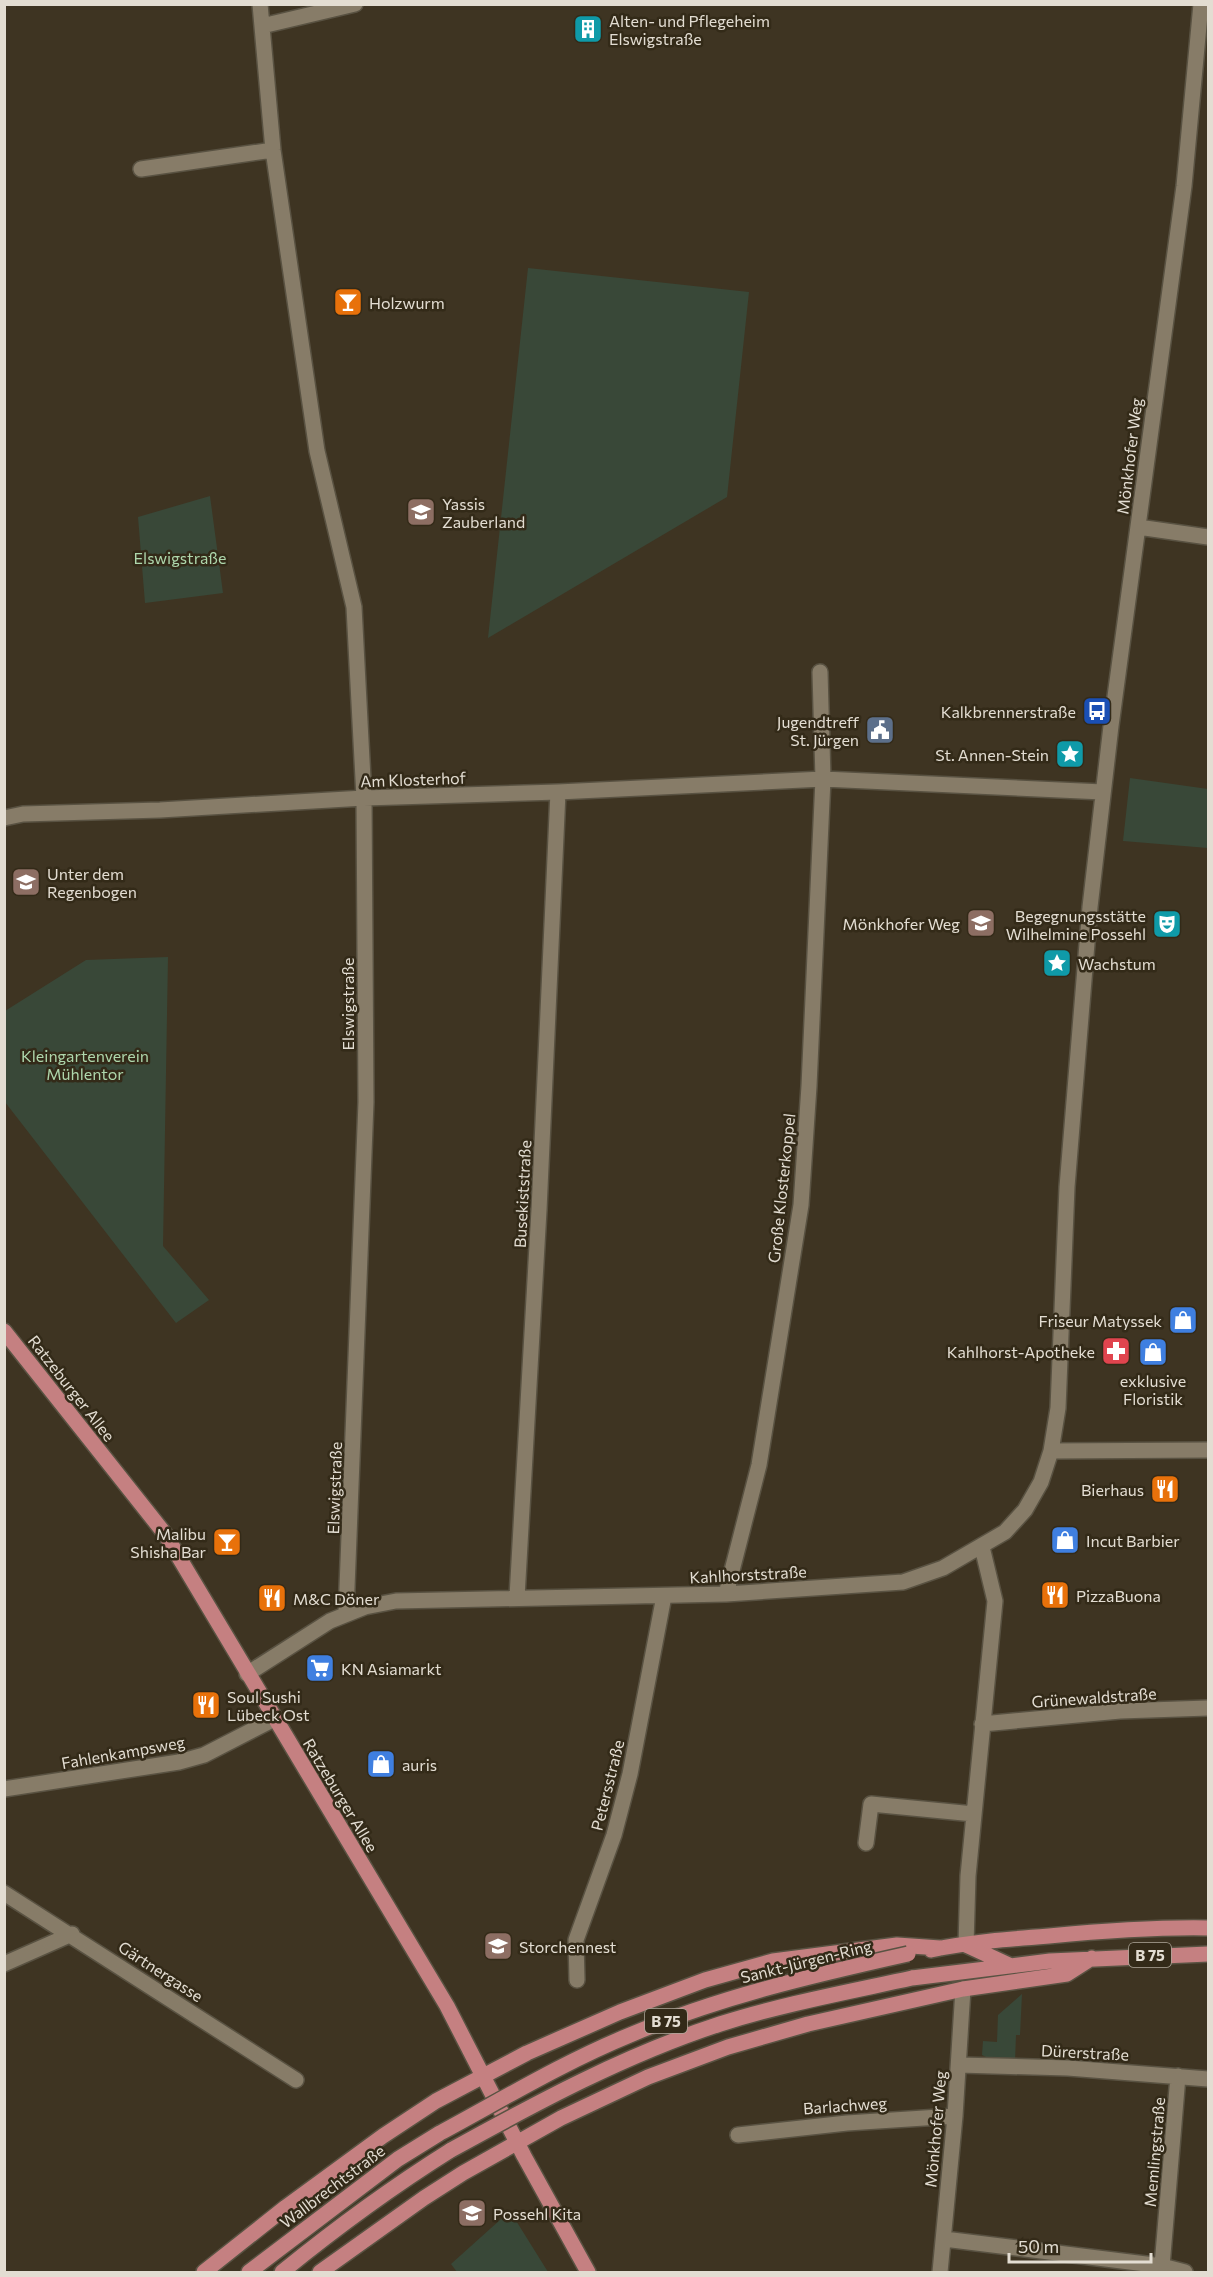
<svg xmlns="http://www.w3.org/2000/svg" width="1213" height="2277" font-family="Commissioner,sans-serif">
<rect width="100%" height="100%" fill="#3e3422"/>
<path fill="#394838" d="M528,268L749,292L727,497L488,638Z
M210,496L223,593L145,603L138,517Z
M1130,778L1208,789V848L1123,841Z
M168,957L163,1246L209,1300L176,1323L5,1102V1011L86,960Z
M1022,1994L1020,2035H1016L1015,2061L992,2060L982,2055L983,2041L997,2042L998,2015Z
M510,2211L548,2272H457L451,2264Z"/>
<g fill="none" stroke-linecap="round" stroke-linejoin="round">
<g stroke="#595242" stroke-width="18">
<path id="minor" d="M260,4L273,150L317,451L354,607L364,798L366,1102L346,1613
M262,26L355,4
M141,169L273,150
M1138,527L1208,537
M4,818L23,814L160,810L364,798L558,792L823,779L1103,792
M1051,1451L1208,1450
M726,1594L759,1465L801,1205L809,1086L823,779L820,672
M517,1597L539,1210L558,792
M247,1674L330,1621L365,1607L396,1601L726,1594L903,1582L943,1568L1005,1532L1025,1510L1041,1482L1051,1451L1058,1408L1067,1187L1090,907L1111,726L1184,186L1201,4
M982,1724L1120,1711L1208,1708
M4,1789L179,1762L204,1755L274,1719
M866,1843L871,1804L974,1814
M4,1893L296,2080
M966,1945L968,1876L995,1601L982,1547
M4,1964L72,1934
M577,1980L576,1940L614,1835L630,1774L664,1596
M959,2065L1068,2068L1208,2079
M738,2135L847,2123L955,2116
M944,2239L1162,2266L1185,2272
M1162,2266L1178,2076
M940,2272L955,2116L963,1989"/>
</g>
<g stroke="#595242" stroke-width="18">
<path id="major" d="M4,1331L165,1534L447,2006L524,2156L588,2272
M966,1945L1009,1965
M931,1950C969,1942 1009,1939 1049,1936C1102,1931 1155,1927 1208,1928
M912,1978L1050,1961L1208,1954
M204,2272L286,2207L383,2136L436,2101L527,2053L620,2012L705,1980L773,1961L897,1945L940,1948
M249,2272L398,2159L440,2133
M282,2272C336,2228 392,2187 451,2150
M320,2272L424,2198L463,2173L561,2118L648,2077L728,2047L808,2024L963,1989L1067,1974L1092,1958"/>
</g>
<use href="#minor" stroke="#877c68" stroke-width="15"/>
<use href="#major" stroke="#c58081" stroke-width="15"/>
<g stroke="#595242" stroke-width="18" stroke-linecap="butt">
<path id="major-bridge" d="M440,2133C503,2099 564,2062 630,2035C719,1997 814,1975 908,1954
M451,2150C538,2102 625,2055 720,2024C783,2004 848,1992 912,1978"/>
</g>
<use href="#major-bridge" stroke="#c58081" stroke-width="15"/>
</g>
<defs>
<g id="building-square" transform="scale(1.5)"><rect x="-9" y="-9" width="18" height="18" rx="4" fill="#0f9aa8" stroke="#332a18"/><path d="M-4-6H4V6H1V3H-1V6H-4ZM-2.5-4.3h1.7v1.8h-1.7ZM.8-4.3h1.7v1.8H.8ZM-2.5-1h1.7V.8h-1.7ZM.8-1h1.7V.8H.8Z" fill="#fff"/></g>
<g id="bar-square" transform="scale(1.5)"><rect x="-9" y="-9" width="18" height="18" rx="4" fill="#e8710a" stroke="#332a18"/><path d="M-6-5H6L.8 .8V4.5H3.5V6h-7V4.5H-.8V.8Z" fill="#fff"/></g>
<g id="school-square" transform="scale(1.5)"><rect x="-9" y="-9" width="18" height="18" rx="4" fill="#8d6e63" stroke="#332a18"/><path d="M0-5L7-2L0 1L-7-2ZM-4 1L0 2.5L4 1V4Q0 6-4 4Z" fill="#fff"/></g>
<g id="bus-square" transform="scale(1.5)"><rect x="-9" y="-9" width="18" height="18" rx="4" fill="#1a4fb4" stroke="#332a18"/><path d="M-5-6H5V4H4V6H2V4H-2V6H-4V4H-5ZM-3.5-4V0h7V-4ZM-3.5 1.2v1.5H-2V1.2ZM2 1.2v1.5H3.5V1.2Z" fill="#fff"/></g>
<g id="civic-square" transform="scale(1.5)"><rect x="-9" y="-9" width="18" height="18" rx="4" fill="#5c6f8a" stroke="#332a18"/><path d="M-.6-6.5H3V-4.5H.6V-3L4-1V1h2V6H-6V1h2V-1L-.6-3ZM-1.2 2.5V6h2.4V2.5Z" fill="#fff"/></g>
<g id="sight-square" transform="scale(1.5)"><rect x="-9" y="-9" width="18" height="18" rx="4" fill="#0f9aa8" stroke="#332a18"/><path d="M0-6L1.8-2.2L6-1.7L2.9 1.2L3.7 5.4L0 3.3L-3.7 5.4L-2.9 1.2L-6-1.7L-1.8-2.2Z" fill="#fff"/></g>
<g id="theatre-square" transform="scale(1.5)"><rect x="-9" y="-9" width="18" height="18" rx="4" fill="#0f9aa8" stroke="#332a18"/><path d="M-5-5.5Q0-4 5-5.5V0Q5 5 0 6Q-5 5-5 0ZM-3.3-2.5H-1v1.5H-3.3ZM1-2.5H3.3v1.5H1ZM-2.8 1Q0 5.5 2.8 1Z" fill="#fff"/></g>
<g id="shop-square" transform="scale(1.5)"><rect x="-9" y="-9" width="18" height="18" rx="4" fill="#3f7fe0" stroke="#332a18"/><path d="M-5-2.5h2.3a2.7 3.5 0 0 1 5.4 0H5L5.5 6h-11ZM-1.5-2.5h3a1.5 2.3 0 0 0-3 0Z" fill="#fff"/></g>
<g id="pharmacy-square" transform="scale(1.5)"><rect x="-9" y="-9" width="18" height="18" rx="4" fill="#e0444e" stroke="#332a18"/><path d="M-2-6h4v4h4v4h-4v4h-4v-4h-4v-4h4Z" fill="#fff"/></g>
<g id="restaurant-square" transform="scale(1.5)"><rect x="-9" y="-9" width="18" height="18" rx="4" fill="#e8710a" stroke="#332a18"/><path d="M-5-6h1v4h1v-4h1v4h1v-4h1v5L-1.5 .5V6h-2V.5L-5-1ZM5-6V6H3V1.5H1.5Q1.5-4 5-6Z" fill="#fff"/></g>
<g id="supermarket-square" transform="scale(1.5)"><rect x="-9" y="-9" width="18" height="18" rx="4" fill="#3f7fe0" stroke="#332a18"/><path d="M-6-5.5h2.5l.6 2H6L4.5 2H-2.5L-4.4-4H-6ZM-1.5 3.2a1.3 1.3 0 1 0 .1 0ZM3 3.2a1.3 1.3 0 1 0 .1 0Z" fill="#fff"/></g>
</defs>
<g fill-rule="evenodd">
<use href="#building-square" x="588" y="29"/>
<use href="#bar-square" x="348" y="302"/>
<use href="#school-square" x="421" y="512"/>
<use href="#bus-square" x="1097" y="711"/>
<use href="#civic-square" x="880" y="730"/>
<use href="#sight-square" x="1070" y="754"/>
<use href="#school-square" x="26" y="882"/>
<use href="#school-square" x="981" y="923"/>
<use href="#theatre-square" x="1167" y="924"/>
<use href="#sight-square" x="1057" y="963"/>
<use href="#shop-square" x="1183" y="1320"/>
<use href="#pharmacy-square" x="1116" y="1351"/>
<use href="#shop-square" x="1153" y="1352"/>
<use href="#restaurant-square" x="1165" y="1489"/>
<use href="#shop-square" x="1065" y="1540"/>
<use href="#bar-square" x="227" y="1542"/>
<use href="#restaurant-square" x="1055" y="1595"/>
<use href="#restaurant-square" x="272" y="1598"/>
<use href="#supermarket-square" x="320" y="1668"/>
<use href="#restaurant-square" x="206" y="1705"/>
<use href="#shop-square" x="381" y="1764"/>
<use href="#school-square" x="498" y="1946"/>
<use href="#school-square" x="472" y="2213"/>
</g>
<g text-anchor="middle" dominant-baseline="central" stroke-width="5" stroke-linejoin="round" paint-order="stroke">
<g fill="#332a18" stroke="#aea79a" stroke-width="1.5">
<rect x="1129" y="1943" width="42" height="24" rx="4.5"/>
<rect x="645" y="2009" width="42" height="24" rx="4.5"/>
</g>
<g font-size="15" font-weight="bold" fill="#e3ddd2">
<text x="1150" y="1955">B 75</text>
<text x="666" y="2021">B 75</text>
</g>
<g font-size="16" fill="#e3ddd2" stroke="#332a18" text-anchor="start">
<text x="609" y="20">Alten- und Pflegeheim<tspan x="609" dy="18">Elswigstraße</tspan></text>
<text x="369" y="302">Holzwurm</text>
<text x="442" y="503">Yassis<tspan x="442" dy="18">Zauberland</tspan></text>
<text x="1076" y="711" text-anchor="end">Kalkbrennerstraße</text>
<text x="859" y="721" text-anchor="end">Jugendtreff<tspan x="859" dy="18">St. Jürgen</tspan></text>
<text x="1049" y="754" text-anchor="end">St. Annen-Stein</text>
<text x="47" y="873">Unter dem<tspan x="47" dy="18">Regenbogen</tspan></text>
<text x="1146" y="915" text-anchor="end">Begegnungsstätte<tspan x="1146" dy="18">Wilhelmine Possehl</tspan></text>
<text x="960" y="923" text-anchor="end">Mönkhofer Weg</text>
<text x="1078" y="963">Wachstum</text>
<text x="1162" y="1320" text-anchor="end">Friseur Matyssek</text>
<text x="1095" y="1351" text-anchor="end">Kahlhorst-Apotheke</text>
<text x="1153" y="1380" text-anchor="middle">exklusive<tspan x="1153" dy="18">Floristik</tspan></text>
<text x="1144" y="1489" text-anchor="end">Bierhaus</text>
<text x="206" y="1533" text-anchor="end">Malibu<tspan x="206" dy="18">Shisha Bar</tspan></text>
<text x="1086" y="1540">Incut Barbier</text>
<text x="1076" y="1595">PizzaBuona</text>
<text x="293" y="1598">M&amp;C Döner</text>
<text x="341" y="1668">KN Asiamarkt</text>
<text x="227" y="1696">Soul Sushi<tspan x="227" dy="18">Lübeck Ost</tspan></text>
<text x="402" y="1764">auris</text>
<text x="519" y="1946">Storchennest</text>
<text x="493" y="2213">Possehl Kita</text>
</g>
<g font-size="16" fill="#e3ddd2" stroke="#332a18">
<text transform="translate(1129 456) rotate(-83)">Mönkhofer Weg</text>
<text transform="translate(413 779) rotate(-2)">Am Klosterhof</text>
<text transform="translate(347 1004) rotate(-90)">Elswigstraße</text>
<text transform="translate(781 1188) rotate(-84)">Große Klosterkoppel</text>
<text transform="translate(522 1194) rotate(-87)">Busekiststraße</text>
<text transform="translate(72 1388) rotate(52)">Ratzeburger Allee</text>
<text transform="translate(334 1488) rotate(-88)">Elswigstraße</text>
<text transform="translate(748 1574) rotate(-3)">Kahlhorststraße</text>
<text transform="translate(1094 1697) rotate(-4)">Grünewaldstraße</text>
<text transform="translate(123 1752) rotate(-10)">Fahlenkampsweg</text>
<text transform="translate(607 1785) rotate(-76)">Petersstraße</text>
<text transform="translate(341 1795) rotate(59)">Ratzeburger Allee</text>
<text transform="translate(806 1961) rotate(-14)">Sankt-Jürgen-Ring</text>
<text transform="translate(161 1971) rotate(33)">Gärtnergasse</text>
<text transform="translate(1085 2052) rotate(3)">Dürerstraße</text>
<text transform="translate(845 2105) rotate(-4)">Barlachweg</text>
<text transform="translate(935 2129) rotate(-85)">Mönkhofer Weg</text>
<text transform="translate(1154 2152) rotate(-85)">Memlingstraße</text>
<text transform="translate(332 2186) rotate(-37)">Wallbrechtstraße</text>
</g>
<g font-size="16" fill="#aed7ac" stroke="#332a18">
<text x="180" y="557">Elswigstraße</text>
<text x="85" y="1055">Kleingartenverein<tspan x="85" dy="18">Mühlentor</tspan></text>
</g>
</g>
<rect width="1213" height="2277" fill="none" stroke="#e3ddd2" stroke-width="12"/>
<path d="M1009 2253v9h142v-9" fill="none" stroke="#e3ddd2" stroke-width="3"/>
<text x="1018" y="2253" font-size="18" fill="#e3ddd2" stroke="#332a18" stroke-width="4.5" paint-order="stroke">50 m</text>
</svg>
